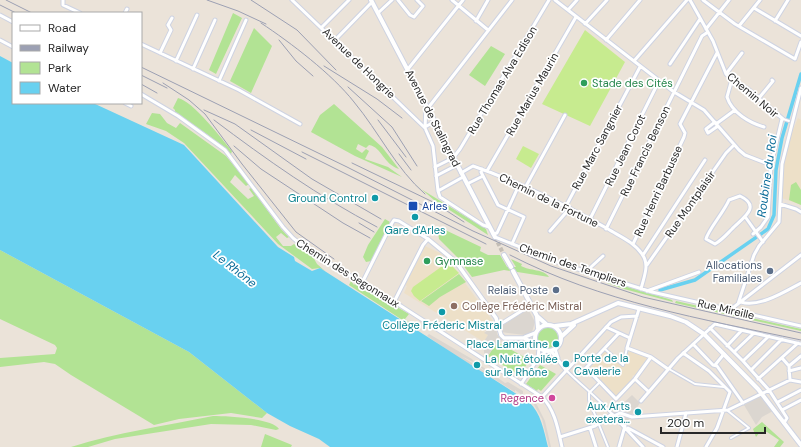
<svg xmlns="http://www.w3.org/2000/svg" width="801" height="447" font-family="'DM Sans',sans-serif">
<rect width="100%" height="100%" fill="#ebe3d9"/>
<path fill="#ede0c8" d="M798,118L801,120V205L782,198L784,165L789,140Z
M425,246L440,253L449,261L495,324L484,331L488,335L484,342L404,293L407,286L405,285Z
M605,350L621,366H624L628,350L647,357V359L639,372L635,376L633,375L632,379L616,396L588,368Z"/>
<path fill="#b2e394" d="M233,13L242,18L216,74L209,70Z
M254,28L272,46L251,93L230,81Z
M491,46L505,54L485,86L469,75Z
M178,98C193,101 222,139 232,151L231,154L208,135L175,112V110L173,108Z
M334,104L382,147L399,169C383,164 382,147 369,145L366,148L358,144L356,149L362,153L366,149L369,151L365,159L388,167L402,177L355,156L311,132L320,115Z
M152,113L160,114L167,123L176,128L180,123L226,156L249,184L246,186L235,175L230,182L248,199L254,196L249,189L251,188L281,229L289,237L287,238L281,233L276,237L283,246H291L294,244L313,257L317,264L325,271L320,268L312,269L278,244L184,143L166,131L146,124Z
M413,182L421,189L486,229L488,235L434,200Z
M796,182L801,190V205L789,200L791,185Z
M385,219L390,222L371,261L366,262L363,257L368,245Z
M441,228L481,247L480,251L488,255H500L507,267H516L511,259L522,264L521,266C530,271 544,269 549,277L504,270L472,277L457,257L439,239L438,233Z
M0,250L189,352L267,413L262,418L231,413L179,419L154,425L71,375L55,364L44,362L0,367V358L55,354L57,348L55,345L0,319Z
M459,274L466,282L440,297L429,306L421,301Z
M351,281L354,285L356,283L363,287L409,314L405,319L410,323V325L349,285Z
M611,282L672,300L673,302L624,289L607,283Z
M676,301L801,329V331L675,303Z
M548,326L555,329L559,338L554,347L547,349L540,345L537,338L539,331Z
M497,342L530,360L519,375L488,356Z
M540,365L556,374L541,391L538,389L537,391L526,384Z
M213,416C226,416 272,418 279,429L276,430L251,425L211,424L115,439L88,447H71C118,432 165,426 213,416Z
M762,422L784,442L780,447H774L779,440L767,432H760L756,437L753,429Z
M265,434L292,445L291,447H261Z"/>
<path fill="#c7eb8f" d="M585,30L625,62L590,126L542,104Z
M523,146L539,154L531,168L516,159Z
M448,262L459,273L420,301L414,296L411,291L413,287Z"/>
<path fill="#dbd6d0" d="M528,309L535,322L532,332L525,335L501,332L502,326Z
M496,324L497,334L502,340L500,344L497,343L485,360L483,343L488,335L484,333Z
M429,334L472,359L475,363L461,356L489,374L476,364L480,365L505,383L508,382L523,391V394L536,403L545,421L551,447H549L542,419L533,403L515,390V392L449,351L427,336Z
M632,395L640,403L623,428L612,414Z
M761,396L773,411L762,417L756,425L744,405Z"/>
<path fill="#69d1f0" d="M0,56L13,63V103H93L184,145L278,247L294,257L295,261L312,271L320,268L529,402C541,413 544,431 548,447H330L319,439L290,426L267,413L189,352L0,250Z"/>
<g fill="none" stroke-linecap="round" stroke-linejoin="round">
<path stroke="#69d1f0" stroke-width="3.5" d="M660,290L695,280L768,229L774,215L776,170L782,138L801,74"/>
<path stroke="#c4beb6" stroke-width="4" stroke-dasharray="4 2" stroke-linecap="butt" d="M495,237L504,255"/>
<g stroke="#ced3e2" stroke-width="4">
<path id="pedestrian" d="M783,119L789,121
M605,349L623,365L627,348
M669,369L695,384L724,387
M567,371C582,386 598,398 612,414
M589,393V400L608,447
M589,393L600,382
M728,411L749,428L731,438"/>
</g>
<g stroke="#ced3e2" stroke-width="5">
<path id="minor" d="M63,0V5L80,13
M292,0L425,128L433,146L438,191L440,197L483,225L489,227
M398,0L410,15L414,17L423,6L417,0
M452,0L488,30
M555,0L674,92L704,110L739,150L745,155L771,165
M690,0L713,41L726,74L732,79L748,89L783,119
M703,0L735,24L795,59L801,42
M754,8L801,36
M568,10L577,0
M125,13L127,9
M378,13L392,0
M0,15L13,22
M476,21L488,0
M775,21L788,0
M585,24L607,0
M739,26L760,0
M322,27L349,0
M706,29L729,0
M0,40L13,47
M335,40L372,2
M606,40L640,0
M141,44L239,90L300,124
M160,53L171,30L168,25L172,18
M176,61L197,15
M634,61L687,0
M670,64L700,19
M193,69L215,20
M408,69L463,0
M726,74L742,53
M732,79L727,97C732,113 750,123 764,127
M219,81L246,20
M141,94L178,116L225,150L283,227L293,238L309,251L401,306L542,397C555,410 558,429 562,447
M759,98L773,81L772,80
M125,103L131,106
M428,108L512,0
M715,122L706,129L708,133L718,126
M716,124L735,110
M425,127L432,123L436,125
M425,128L426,106
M435,167L453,158L460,149L549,0
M482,169L481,172L498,205L524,217L512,244
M487,171L576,17
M461,173L473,166C519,182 565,205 608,229C619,236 634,242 642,254C650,265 644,276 641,289
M436,176L457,165
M467,184L483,176
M525,188L565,115
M438,191L463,177
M740,196C763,207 741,219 732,229C726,235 722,240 715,244L706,239C708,230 724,212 729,200Z
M780,204L796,209L801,212
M566,206L640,67
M746,218L763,242
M590,219L659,81
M606,229L702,36L708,32
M550,231L570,208
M493,234L497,233L519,185
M753,234L761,227L768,217L771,165L782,119
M495,237L565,265L652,292L801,326
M633,244L684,137L685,133L680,124L717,53
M643,255L705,160
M647,265L726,153L734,145
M589,272L591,267L603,256
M362,283L392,223L394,220L399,221L428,239L423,245L394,302
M647,291L699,272
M741,302C759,308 786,291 801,283
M738,304L754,255L759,246L779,222L782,164L801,88
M639,309L627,348L651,357L668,369
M730,310L801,255
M499,325L531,305
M606,327L630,338
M710,328L743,361L769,390L787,418L784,423
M619,333L586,368L616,399L635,379L651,357
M693,344L713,365L717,366L743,403
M727,346L742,330
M555,349L558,358
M551,351L566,370
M734,352L754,333
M683,353L709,371L730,392L717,428L706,447
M538,358L539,348
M782,358L789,366L790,380
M743,361L769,336
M715,365L724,354
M789,366L801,356
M751,370L782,339
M789,371L801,368
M635,379L649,392
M758,379L798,343
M521,384L537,360L546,351
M542,397L611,322L621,317L637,316
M641,401L678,358L715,324L801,344
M778,402L801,390
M782,410L801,400
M614,416L620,413L632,417L728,410L790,380L801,382
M590,428L596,447
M628,428L663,447
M560,437L595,426L612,414L643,447
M619,447L625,426
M677,447L686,413"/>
</g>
<g stroke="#ced3e2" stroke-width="5.5">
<path id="tertiary" d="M428,239L456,262L496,318L501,335L504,338H524L536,344
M525,337L535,333"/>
</g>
<g stroke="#ced3e2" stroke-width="6">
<path id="secondary" d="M371,0L495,237
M504,255L511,267
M513,271L537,316L538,328
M537,316L546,324
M535 338a13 13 0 1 1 26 0a13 13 0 1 1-26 0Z
M555,326L571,324L618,303L670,316L686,322L704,334L758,389L801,445
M561,337L574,325"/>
</g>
<use href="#pedestrian" stroke="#fff" stroke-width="2"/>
<use href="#minor" stroke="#fff" stroke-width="3"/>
<use href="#tertiary" stroke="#fff" stroke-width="3.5"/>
<use href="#secondary" stroke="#fff" stroke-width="4"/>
<path stroke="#9ca0b3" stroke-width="1" d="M6,0L32,13
M207,0L238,11L266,24
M251,0L297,30L336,70
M0,5L16,13
M261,23C291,43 332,74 354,102C379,132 396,169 425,194
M279,40L296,61L313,76
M324,66L377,99L402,118
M141,67L347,167L473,231L551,266L643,297L801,333
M141,75L167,88
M163,83L189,100L205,114L242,164L296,232L334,259
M141,84L157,93
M348,87L392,127L417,166
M204,110L235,124L312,179L381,219
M214,120C267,160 318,196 377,227
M378,120L406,157
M251,130L306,159
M234,146L261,169L343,223L370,238
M302,152L486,244
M399,154L411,170
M352,163L433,202L464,222
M359,223L374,232
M510,255C601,302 702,319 801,340"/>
</g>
<g fill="#2e9e5b" stroke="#fff" stroke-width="1.5">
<circle cx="584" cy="83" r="4"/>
<circle cx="427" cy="261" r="4"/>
</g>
<g fill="#0f9aa8" stroke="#fff" stroke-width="1.5">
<circle cx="375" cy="198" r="4"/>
<circle cx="415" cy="217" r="4"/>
<circle cx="442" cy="312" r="4"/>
<circle cx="556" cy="344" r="4"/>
<circle cx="566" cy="364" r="4"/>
<circle cx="477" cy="365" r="4"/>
<circle cx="638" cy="412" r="4"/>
</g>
<rect fill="#1a4fb4" stroke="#fff" stroke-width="1.5" x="408" y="201" width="10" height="10" rx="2"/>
<g fill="#5c6f8a" stroke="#fff" stroke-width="1.5">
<circle cx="770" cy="271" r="4"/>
<circle cx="556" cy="290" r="4"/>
</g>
<circle fill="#8d6e63" stroke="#fff" stroke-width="1.5" cx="454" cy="306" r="4"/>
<circle fill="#d1479c" stroke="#fff" stroke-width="1.5" cx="552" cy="398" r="4"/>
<g text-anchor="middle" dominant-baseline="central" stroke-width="3.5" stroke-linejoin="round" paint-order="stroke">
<g font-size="11" fill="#282828" stroke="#fff">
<text transform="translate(359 63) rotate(44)">Avenue de Hongrie</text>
<text transform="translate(502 80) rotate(-59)">Rue Thomas Alva Edison</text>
<text transform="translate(532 94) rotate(-60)">Rue Marius Maurin</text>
<text transform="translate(753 95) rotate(40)">Chemin Noir</text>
<text transform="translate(433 118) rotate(63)">Avenue de Stalingrad</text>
<text transform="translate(597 147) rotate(-62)">Rue Marc Sangnier</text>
<text transform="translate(625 150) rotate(-64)">Rue Jean Corot</text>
<text transform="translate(645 151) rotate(-64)">Rue Francis Benson</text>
<text transform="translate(658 191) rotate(-65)">Rue Henri Barbusse</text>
<text transform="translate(549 200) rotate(26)">Chemin de la Fortune</text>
<text transform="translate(690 204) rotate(-55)">Rue Montplaisir</text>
<text transform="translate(573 265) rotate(19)">Chemin des Templiers</text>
<text transform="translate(348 273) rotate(32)">Chemin des Segonnaux</text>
<text transform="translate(726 309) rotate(13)">Rue Mireille</text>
</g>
<g font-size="11" fill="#27864d" stroke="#fff" text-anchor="start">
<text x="592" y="83">Stade des Cités</text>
<text x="435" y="261">Gymnase</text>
</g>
<g font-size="11" fill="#0d838f" stroke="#fff" text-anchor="end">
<text x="367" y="198">Ground Control</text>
<text x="415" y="230" text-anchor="middle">Gare d'Arles</text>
<text x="442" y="325" text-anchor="middle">Collège Fréderic Mistral</text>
<text x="548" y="344">Place Lamartine</text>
<text x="574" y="358" text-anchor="start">Porte de la<tspan x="574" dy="13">Cavalerie</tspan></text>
<text x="485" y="359" text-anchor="start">La Nuit étoilée<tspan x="485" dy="13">sur le Rhône</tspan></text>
<text x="630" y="406">Aux Arts<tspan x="630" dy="13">exetera...</tspan></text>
</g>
<g font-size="11" fill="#164399" stroke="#fff" text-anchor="start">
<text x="422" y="206">Arles</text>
</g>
<g font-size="11" fill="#4e5e75" stroke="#fff" text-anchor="end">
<text x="762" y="265">Allocations<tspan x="762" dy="13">Familiales</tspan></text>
<text x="548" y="290">Relais Poste</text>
</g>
<g font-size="11" fill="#785e54" stroke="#fff" text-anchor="start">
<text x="462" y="306">Collège Frédéric Mistral</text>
</g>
<g font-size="11" fill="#b23c85" stroke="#fff" text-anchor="end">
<text x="544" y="398">Regence</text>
</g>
<g font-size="12" font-style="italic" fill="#0b6d99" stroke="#fff">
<text transform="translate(767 176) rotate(-82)">Roubine du Roi</text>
<text transform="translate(235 269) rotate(38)">Le Rhône</text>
</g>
</g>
<rect x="12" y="12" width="130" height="92" fill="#ffffff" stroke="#a9a9a9"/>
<rect x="20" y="25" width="20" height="6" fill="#ffffff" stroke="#a9a9a9"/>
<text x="48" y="32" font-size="12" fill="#282828">Road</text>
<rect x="20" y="45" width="20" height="6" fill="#9ca0b3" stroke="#a9a9a9"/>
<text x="48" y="52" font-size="12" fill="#282828">Railway</text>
<rect x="20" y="62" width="20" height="12" fill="#b2e394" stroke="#a9a9a9"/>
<text x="48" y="72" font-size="12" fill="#282828">Park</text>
<rect x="20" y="82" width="20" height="12" fill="#69d1f0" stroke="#a9a9a9"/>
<text x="48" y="92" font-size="12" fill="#282828">Water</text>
<path d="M661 427v6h104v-6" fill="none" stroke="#282828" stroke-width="2"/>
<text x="667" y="427" font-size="12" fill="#282828" stroke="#ffffff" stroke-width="3" paint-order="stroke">200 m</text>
</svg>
